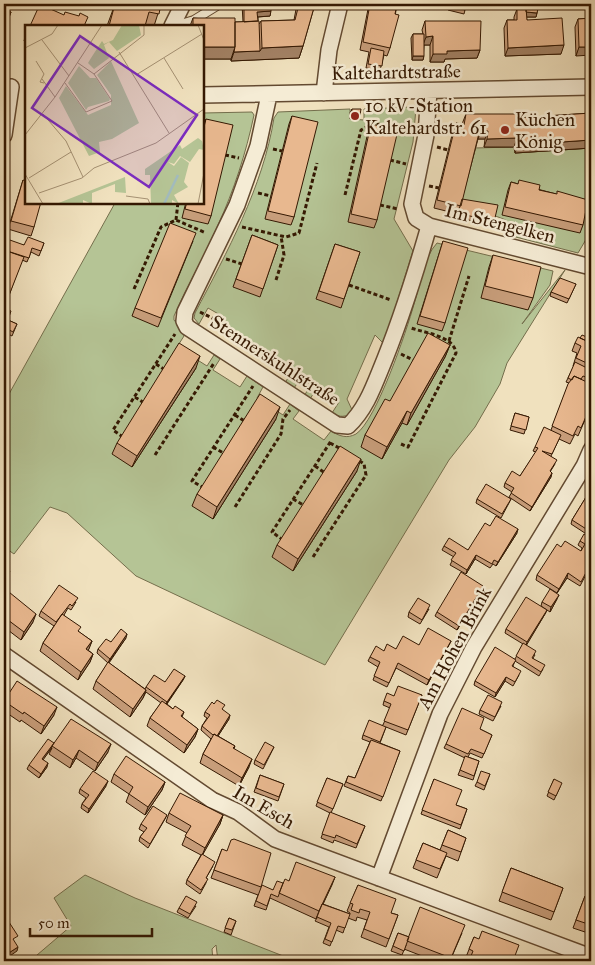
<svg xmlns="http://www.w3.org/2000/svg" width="595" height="965" font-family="'IM FELL Great Primer',serif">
<rect width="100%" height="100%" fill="#f0e1be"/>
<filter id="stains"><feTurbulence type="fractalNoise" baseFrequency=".004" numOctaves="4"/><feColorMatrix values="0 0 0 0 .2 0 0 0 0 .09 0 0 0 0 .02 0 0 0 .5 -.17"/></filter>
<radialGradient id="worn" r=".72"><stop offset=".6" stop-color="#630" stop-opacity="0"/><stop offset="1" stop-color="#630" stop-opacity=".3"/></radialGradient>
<path fill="#b5c495" stroke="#746e4c" d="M412,107L416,108L413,142L394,219L413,251L384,344L375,335L347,399L353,412C346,417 340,418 332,413L339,402L317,388L310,399L304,396L311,385L301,378L294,388L285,383L292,371L217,324L222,316L208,308L199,324L194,318L195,313C227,252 263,187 274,118L278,112L350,109V119L364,120V109Z
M252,112L254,115C246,153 234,190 218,225C205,256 187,285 174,316V320L182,330L184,336L177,347L207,366L214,355L220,359L213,370L240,387L247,376L263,387L257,398L283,415L290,404L299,411L293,419L324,440L331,431C339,436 347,439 356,434C376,421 407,330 414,304C420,286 423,258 437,243L553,271L550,285L522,324L565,270L507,363L500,384L475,427L449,460L325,665L136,576L67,513L50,507L14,554L4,547V403L115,203L202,202L203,113Z
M514,147L515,153L591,148V231L578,253L504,234L506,220L461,203L474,148Z
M85,875L135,898L296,961H218L216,945L212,949L213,961H30L71,926L54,898Z"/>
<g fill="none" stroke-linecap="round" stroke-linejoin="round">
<g stroke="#634a31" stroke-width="10">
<path id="lane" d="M174,26L194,20L220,4"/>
</g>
<g stroke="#634a31" stroke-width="18">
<path id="street" d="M172,26L183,4
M429,91L426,135L412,204L416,218L429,226L591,267
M324,93L329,50L340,4
M202,95L591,87
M269,95L258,146L237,205L185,312L184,321L187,327L337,425L348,426C364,411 372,391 380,371C400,323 415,275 429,226
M4,135L11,87
M4,655L212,800L238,812L275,839L591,957
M379,878L440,714L474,647L584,466L591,450"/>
</g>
<path stroke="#341802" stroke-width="3" stroke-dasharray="4 2.5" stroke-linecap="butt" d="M437,147L448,150
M273,149L282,151
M225,155L239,158
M390,160L406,164
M429,186L439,188
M258,193L271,196
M345,195L361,130L374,123L411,132
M380,205L398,209
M176,220L178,202
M242,227L286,237L299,233L317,163
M226,259L242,264
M276,280L284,255L281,236
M349,285L391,300
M134,289L161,227L176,220L206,233
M200,312L226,325
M449,341L469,276
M401,354L415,361
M156,364L165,370
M135,397L144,403
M235,415L246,422
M123,437L113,430L175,334
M330,443L341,449
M401,444L408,447L456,353C454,336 425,333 411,328
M213,447L225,454
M155,455L214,363
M315,466L325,473
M204,488L192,481L253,386
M293,499L305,506
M235,507L281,434L283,419L290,410
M283,540L272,532L331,441
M313,557L366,475L364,464L357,459"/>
<use href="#lane" stroke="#f5ecd5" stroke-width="8"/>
<use href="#street" stroke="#f5ecd5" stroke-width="15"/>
</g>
<path fill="#c89e7b" stroke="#341802" d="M115,4H161L154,26H107Z
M242,4H271L270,16L258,17V21L259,24L261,21L294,20L297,4H315L303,46L299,58L231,61V59H202V26H190L193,18L235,22H243Z
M369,4H397L390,48L387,56L384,55L380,70L366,68L369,52L360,50Z
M450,4L465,10L464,14L448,10Z
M523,4H539L536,17H526L527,20L561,54L505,56L504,28L507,20H514V17L517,9H523Z
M591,18L576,56L575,27L578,19Z
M425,21L480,50L477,58L445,59L444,62H430V45H424L423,60H412L411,38L413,34H423L422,30Z
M26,34V42L24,41Z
M352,109L359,119H350V113Z
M591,113V148L515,153L514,147H484L485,139H478L462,199L494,222L492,226L457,217L458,214L434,208L453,131L456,123L462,124L466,114L517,118Z
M292,116L294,217L291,225L265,219L289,124Z
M206,119L211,216L208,224L182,218L186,202H202V131Z
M371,124L377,220L374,228L348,222L368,132Z
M23,180L34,227L31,236L8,229Z
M511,182L556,194L583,225L580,233L502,215L508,190Z
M252,235L278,245L260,297L233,287Z
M193,241L158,327L132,316L135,308Z
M443,241L445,323L442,331L417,324Z
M44,243L39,256L31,252L27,262L22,260L5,306L4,305V245H24Z
M335,244L360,252L341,308L316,299Z
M493,255L533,298L528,310L481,298L489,267Z
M576,284L567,303L550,296L551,292Z
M4,308L8,320L17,324L12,336L4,332Z
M591,322V406L578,436L575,434L570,444L559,439L551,456L555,464L550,472L551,477L530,511L509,497L512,492L504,487L505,483L520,476L536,452L533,451L535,447L551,430L569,383L566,382L574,366H573L577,353L572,351L575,343L580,338H589L590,335L587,333Z
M450,345L445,357L407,425L402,423L382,459L361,447L365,435L390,401Z
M196,368L132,467L112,454L117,443Z
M515,413L529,417L524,434L510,430Z
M276,419L213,519L192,506L197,494Z
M357,471L293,571L272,557L277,545Z
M591,489V537L571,524L572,520Z
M477,499H511L509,503L501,518L476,503Z
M490,526L517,533L496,566L493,564L490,568L475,559L466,574L450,565L454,557L442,550L444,546L468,550Z
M591,538V565L580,586L567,578L557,593L536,580L537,575L561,547L581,551L582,548L578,545L580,541Z
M4,588L33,622L21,640L4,627Z
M482,590L457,630L435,616L437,612Z
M557,599L550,612L541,606L542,602Z
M76,602L71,610L68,608L64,615L79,632L92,641L88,650L93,654L90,662L78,680L40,651L43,643L54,626L39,616L41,611Z
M429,609L420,624L408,617L409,612Z
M547,610L545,614L526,645L535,655L533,658L543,669L539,676L515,661L513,666L519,675L513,686L505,681L495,697L474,685L475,681L515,659L523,644L505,633L506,629Z
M126,638L109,663L145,689L146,687L165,682L185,676L183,680L167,704L173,709L184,712L182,717L198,729L195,737L184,753L147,726L150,718L161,703L146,692L143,698L130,717L93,689L96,681L108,663L97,653L98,649L111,642Z
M451,641L427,685L396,668L387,687L373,680L378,667L368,661L370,657L384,651Z
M422,695L406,735L386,727L380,743L400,751L381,801L344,786L348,776L355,778L370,742L362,739L363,735L383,725L390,708L383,705L384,701L394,696Z
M4,700L54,715L41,734L21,720L20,722L4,711Z
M501,706L493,721L479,714L480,710Z
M223,710L229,719L218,736L235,746L234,749L249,767L239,786L200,763L203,754L211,739L201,730L202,726L207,718L204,716L205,712Z
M480,729L492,735L482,758L470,753L468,757L479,761L473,780L458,775L465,758L444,748L446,744Z
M53,745L108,752L95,771L76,758L70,768L49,754L52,748L43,759L47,767L39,778L27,769L29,765Z
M274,747L263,769L254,764L255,760Z
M114,774L165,782L162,790L145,815L126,802L129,794L111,782Z
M490,774L484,790L475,786L477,782Z
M260,775L284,784L278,801L254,792Z
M327,778L343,784L331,813L365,826L356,848L334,840L333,843L321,838L330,813L316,806Z
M434,779L456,805L467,809L460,829L421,814Z
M554,779L560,787L554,800L547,796Z
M106,786L88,813L81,808L82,804L86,798L79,793L80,789Z
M169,813L223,815L220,824L202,855L213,866L206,878V883L200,894L186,884L187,880L201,855L182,845L187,833L166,822Z
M167,815L165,819L148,848L139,841L140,837L144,832L139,829L141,824Z
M448,830L466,838L458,861L446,856L437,878L413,868L423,843L440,850Z
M222,849L261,887L273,890L283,883L289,881L335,877L323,904L350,914V913L347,911L358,885L391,913L398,915L386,947L361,937L367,920L357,917L356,921L348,918L343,933L336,930L330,946L323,943L329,927L315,921L317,918L316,919L270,898L266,910L254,906L258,895L211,878Z
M511,868L563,888L551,920L499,901Z
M585,896L591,898V934L573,928Z
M196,906L188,918L177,912L179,908Z
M229,918L236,921L231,935L224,932Z
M398,933L409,937L462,933L450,961H435L404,949L406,945L402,955L391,951Z
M474,937L513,961H469L470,959L466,957Z"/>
<path fill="#a28164" stroke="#341802" d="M271,11L270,16L256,17L257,12Z
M11,12L8,21L4,28V25Z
M524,12L537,13L536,17H523Z
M433,36L430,45H423L426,37Z
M564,45L561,54L505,56L508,48Z
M303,46L299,58L231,61L234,52L260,51L262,48Z
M202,47H235L231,59H202Z
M579,47H591V55L576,56Z
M480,50L477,58L445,59L444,62H430L433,54L447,51Z
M413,56H424L423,60H412Z
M380,75L379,79L368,80L370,76Z
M352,115H360L359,119H350Z
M481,131H488L485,139H478Z
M517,138L514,147H484L487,139Z
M591,140V148L515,153L518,145Z
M450,345L445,357L407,425L411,413Z
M200,356L196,368L132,467L137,456Z
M280,407L276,419L213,519L217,507Z
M407,411L402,423L382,459L387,447Z
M361,459L357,471L293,571L298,559Z
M552,473L551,477L530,511L532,507Z
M518,529L517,533L496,566L498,562Z
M476,555L475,559L466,574L467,570Z
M568,573L567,578L557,593L559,589Z
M483,586L482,590L457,630L459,626Z
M559,595L557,599L550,612L551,607Z
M547,610L545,614L526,646L527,642Z
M36,614L33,622L21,640L24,632Z
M127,634L126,638L108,663L110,659Z
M92,641L89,649L83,657L86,649Z
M451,641L449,645L427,685L429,680Z
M93,654L90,662L78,680L81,672Z
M185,676L183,680L165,706L167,702Z
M506,677L505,681L495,697L496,693Z
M146,690L143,698L130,717L133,709Z
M57,707L54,715L41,734L44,726Z
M230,715L229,719L214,742L216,737Z
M198,729L195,737L184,753L187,745Z
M54,743L52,747L41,763L42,759Z
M111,744L108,752L95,771L98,763Z
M79,750L76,758L70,768L73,760Z
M252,759L249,767L239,786L242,778Z
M48,763L47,767L39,778L41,774Z
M108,781L106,786L88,813L89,809Z
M165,782L162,790L145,815L148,807Z
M223,815L220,824L202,856L205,848Z
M335,877L332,885L316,919L319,911Z
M18,947L17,951L4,960V956Z"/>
<path fill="#e8b88f" stroke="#341802" d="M40,4H47L46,7L64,15L65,12L79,16L80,13L88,17L84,26H30Z
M115,4H161L159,14L149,12L145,26H109Z
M244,4H271V11L257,12L258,21L244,22Z
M299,4H315L303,46L262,48L261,21L295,20Z
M370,4H397L395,14L399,15L390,48L363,42Z
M450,4H467L465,10L450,6Z
M524,4H539L537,13L526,12V8L524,9Z
M4,8L11,12L4,25Z
M526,8L527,20L562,18L564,45L508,48L507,20H517V9Z
M193,18H235V47H202V26H193Z
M591,18V47H579L578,19Z
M259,21L260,51L234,52L235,47V22Z
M425,21H481L480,50L447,51V54H433V36L426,37Z
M413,34H424V56H413Z
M371,48L384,51L382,66L368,64Z
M380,72V75L370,76V73Z
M352,109H361L360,115H352Z
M591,113V140L518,145L517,138L487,139L488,131H481L480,129L461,206L437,200L456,123L464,125L466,114H517V118Z
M292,116L318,122L294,217L268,211Z
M206,119L233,125L211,216L185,209L187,202H202V135Z
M371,124L398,130L377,220L351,214Z
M23,180L26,181V202H41L34,227L11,221Z
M519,180L540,185L539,190L557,194V191L588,200L583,225L505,207L511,182L518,184Z
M462,199L498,205L494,222L458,213Z
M170,223L196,233L161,318L135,308Z
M252,235L278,245L263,289L236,279Z
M28,237L44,243L41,251L32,248L29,258L4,250V245L7,239L24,245Z
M443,241L468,248L445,323L420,316Z
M335,244L360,252L344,299L319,291Z
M4,250L24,257L8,298L4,296Z
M493,255L541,267L533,298L485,286Z
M560,278L576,284L569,299L551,292Z
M4,308L11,311L8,320L17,324L13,332L4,327L5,325H4Z
M591,331V343L580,338L582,335L589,338Z
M428,333L450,345L411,413L407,411L387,447L365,435L385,399L390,401Z
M578,337L591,343V365L576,358L581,346L575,343Z
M179,343L200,356L137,456L117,443Z
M575,362L591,370V379L583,376L581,379L574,376L572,380L568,378Z
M574,376L591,384V405L581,428L578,426L573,436L552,426L568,384Z
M260,394L280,407L217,507L197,494Z
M515,413L529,417L526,430L511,426Z
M544,427L561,435L552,454L542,451L557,460L550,471L552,473L532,507L511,493L514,488L505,483L512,471L520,476L538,448L535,447Z
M340,446L361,459L298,559L277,545Z
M486,484L511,499L502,514L477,499Z
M591,489V532L572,520Z
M496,516L518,529L498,562L494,560L492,564L476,555L467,570L451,560L456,553L444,546L449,538L468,550L485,523L490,526Z
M584,534L591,538V563L581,582L568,573L559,589L537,575L557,544L561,547L565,541L581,551L585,544L580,541Z
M4,567L10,571L4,580Z
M461,572L483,586L459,626L437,612Z
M59,585L78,598L72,606L70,604L56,622L41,611Z
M4,588L36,614L24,632L4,617Z
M550,589L559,595L551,607L542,602Z
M526,597L547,610L527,642L506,629Z
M418,598L430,605L422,620L409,612Z
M62,614L81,627L78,631L92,641L86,649L93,654L81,672L43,643Z
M428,628L451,641L429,680L398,663L389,683L374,676L380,662L370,657L376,646L384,651L387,644L396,649L403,636L419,645Z
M121,629L127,634L110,659L98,649L106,639L111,642Z
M523,643L536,651L532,658L545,665L541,672L516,656Z
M495,647L516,660L512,666L521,671L515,682L506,677L496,693L475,681Z
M108,662L146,690L133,709L96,681Z
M174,669L185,676L167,702L146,687L154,675L165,682Z
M17,681L57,707L44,726L24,712L23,714L4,701Z
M398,686L422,695L408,730L384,721L391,704L384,701L387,693L394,696Z
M488,695L502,702L495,717L480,710Z
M217,700L225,705L222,709L230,715L217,736L214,734L213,735L202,726L210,715L205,712L212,702L214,704Z
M162,701L173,709L175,706L184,712L181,716L198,729L187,745L150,718Z
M462,708L484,718L480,729L492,735L484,754L471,749L468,754L446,744Z
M71,719L111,744L98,763L79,750L73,760L52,746Z
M369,720L386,727L380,742L363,735Z
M214,734L235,746L233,748L252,759L242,778L203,754Z
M48,739L54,743L42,759L48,763L41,774L29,765Z
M371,740L400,751L383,797L346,782L348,776L355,778Z
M265,742L274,747L264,765L255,760Z
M126,756L165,782L148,807L129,794L133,787L114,774Z
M465,756L479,761L474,776L460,770Z
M93,771L108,781L89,809L82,804L89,795L80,789Z
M481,771L490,774L485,786L477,782Z
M260,775L284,784L279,797L256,788Z
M327,778L343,784L333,809L317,802Z
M434,779L462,790L456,805L467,809L461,825L422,810Z
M554,779L562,783L556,796L548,792Z
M180,793L223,815L205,848L185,836L191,826L169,813Z
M153,806L167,815L150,844L140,837L147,828L141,824Z
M330,812L365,826L357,844L336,835L335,838L322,834Z
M448,830L466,838L461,852L442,845Z
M234,839L271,853L261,887L214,870L222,849L227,851L231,840Z
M423,843L447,853L440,869L416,860Z
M202,854L215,862L206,878L208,879L201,890L187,880Z
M296,862L335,877L319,911L279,893L285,879L289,881Z
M511,868L563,888L554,912L502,892Z
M277,881L283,883L278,897L271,894L267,906L256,901L262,885L273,890Z
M358,885L396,899L391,913L398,915L389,939L364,929L370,912L360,909L359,913L351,910L353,904L350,903Z
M186,896L197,902L190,914L179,908Z
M585,896L591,898V925L576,920Z
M322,904L350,914L345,928L338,926L332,942L325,939L331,923L317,917Z
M420,907L465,925L451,958L407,941Z
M229,918L236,921L232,930L225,928Z
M4,919L5,920L7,919L18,936L13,939L18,947L4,956Z
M482,931L519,945L513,961H489L471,956L473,951L469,949L474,937L479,939Z
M398,933L409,937L404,951L393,946Z"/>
<g fill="#8f2418" stroke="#f5ecd5" stroke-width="2">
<circle cx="355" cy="116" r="5"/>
<circle cx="505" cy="130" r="5"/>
</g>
<g text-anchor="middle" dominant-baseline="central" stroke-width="5" stroke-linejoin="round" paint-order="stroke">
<g font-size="19" fill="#341802" stroke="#f5ecd5">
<text transform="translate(396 72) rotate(-1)">Kaltehardtstraße</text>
<text transform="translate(500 223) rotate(14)">Im Stengelken</text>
<text transform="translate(275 360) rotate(33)">Stennerskuhlstraße</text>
<text transform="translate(454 648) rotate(-62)">Am Hohen Brink</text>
<text transform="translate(264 807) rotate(30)">Im Esch</text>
</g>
<g font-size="19" fill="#341802" stroke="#f5ecd5" text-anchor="start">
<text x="365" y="105">10 kV-Station<tspan x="365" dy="22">Kaltehardstr. 61</tspan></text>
<text x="515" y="119">Küchen<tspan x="515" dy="22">König</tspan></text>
</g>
</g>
<g transform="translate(25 25)">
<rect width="179" height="179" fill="#f0e1be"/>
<path d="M97,0H114L116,10L92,26L84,17L79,20L84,33L69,44L63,38L66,33L77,16L79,19L88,15ZM86,36L114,98L87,114L74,117L75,127L64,131L34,73L41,61L63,90L86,80V70L72,50ZM54,41L65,53H71L85,74L84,76L63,82L61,85L43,58ZM173,113L177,116L179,125L174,124L165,137L155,131L149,139L143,137L149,141L156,132L164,138L159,157L163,162L149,170L154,179L147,175V179H126L125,150H120V144L155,120L157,124ZM100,152L101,168L90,167V159L67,168V179L58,175V179H31Z" fill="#b5c495"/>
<path fill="none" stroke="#a1babd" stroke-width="2.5" d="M139,179L153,150"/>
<path fill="none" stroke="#a59173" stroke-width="1" d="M173,0L179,15M17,15L44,51M0,23L27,9L33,0M94,27L144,108M139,33L158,64M11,36L19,49L15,57L19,58M69,49L119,10V0M111,50L177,9M17,54L30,72M40,58L61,87L87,76L69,49L53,38M18,89L41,116L58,152M0,110L30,72L77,0M0,149L18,179M4,153L46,127M14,168L57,153L69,143L131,118L179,84M101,171L123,174L125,179M173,179L179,148"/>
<path fill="#7b2cbf" fill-opacity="0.15" stroke="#7b2cbf" stroke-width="2.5" d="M55,11L172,90L124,162L7,83Z"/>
<rect width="179" height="179" fill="none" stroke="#341802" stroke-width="2.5"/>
</g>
<rect width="595" height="965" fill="none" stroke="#f0e1be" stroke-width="20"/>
<rect x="5" y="5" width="585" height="955" fill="none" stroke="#341802" stroke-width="2.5"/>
<rect x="10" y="10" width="575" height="945" fill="none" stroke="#341802"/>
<path d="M30 928v8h122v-8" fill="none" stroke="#341802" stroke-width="2.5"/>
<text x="38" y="928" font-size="15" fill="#341802" stroke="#f5ecd5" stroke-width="4" paint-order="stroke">50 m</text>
<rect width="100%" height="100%" filter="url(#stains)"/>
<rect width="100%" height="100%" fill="url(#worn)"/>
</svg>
